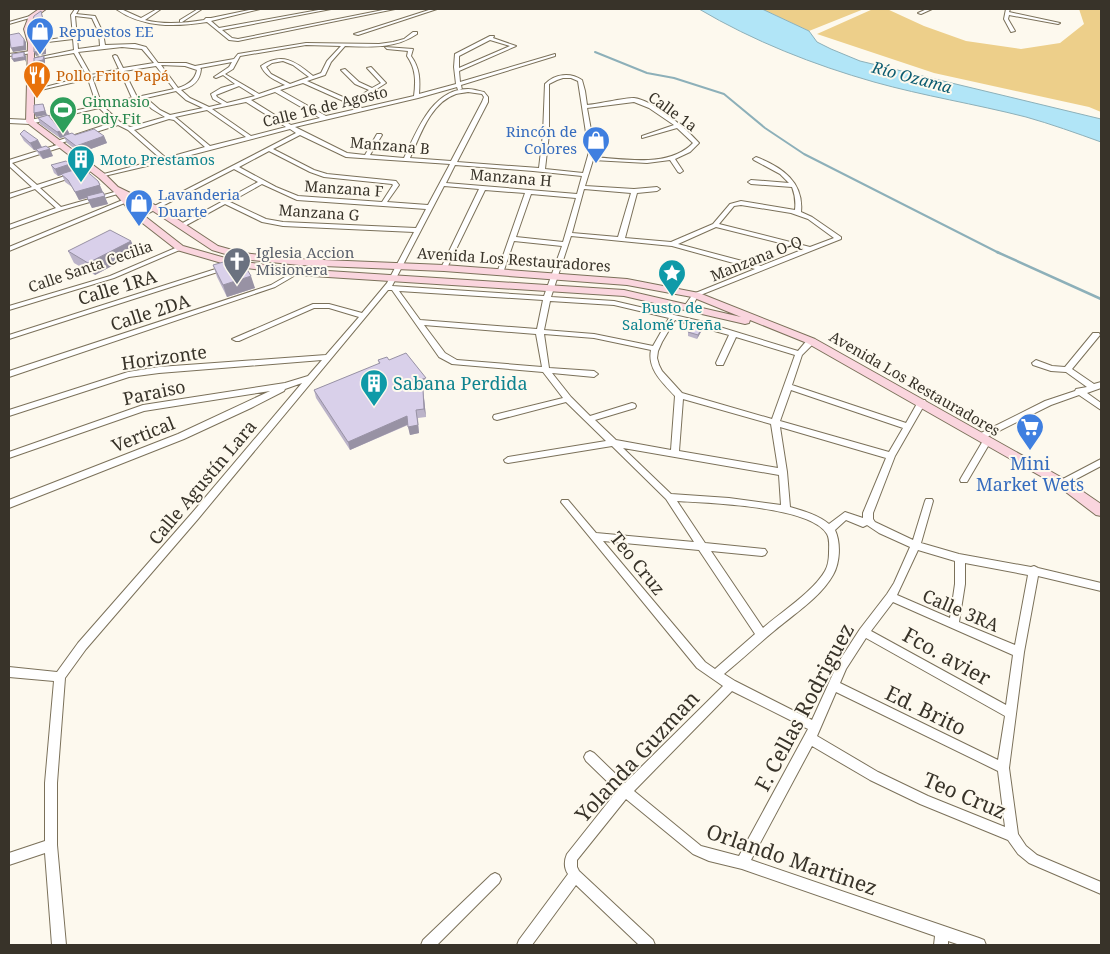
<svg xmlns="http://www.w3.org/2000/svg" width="1110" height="954" font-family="'Noto Serif',serif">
<rect width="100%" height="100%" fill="#fdf9ee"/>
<path fill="#edcf8a" d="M762,9H864L809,31Z
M873,9H887L924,26L966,41L1021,49L1060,43L1084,24L1079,9H1101V112L1089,107L934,73L817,34Z"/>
<path fill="#b1e5f7" stroke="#8db0b9" d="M699,9H762L809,31L817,42L831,49L860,61L1101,119V142C1076,133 1051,124 1026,117C975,104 924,96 874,82C814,65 753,41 699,9Z"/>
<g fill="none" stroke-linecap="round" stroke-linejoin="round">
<path stroke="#8db0b9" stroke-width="2" d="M595,52L647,73L674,78L724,94L765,128L804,154L999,253"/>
<path stroke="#8db0b9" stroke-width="2.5" d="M997,252L1101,299"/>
<g stroke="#7b715a" stroke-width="2">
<path id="street" d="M75,9H79L76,14L95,16L103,33L105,45L135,44L146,47L158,63H186L195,66L234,59L238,54L306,43L379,44L393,42L404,39L413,32H417V34C395,49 370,47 345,46L331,62L325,75L307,81L352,101L369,90L355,84L341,70L345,69L359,82L372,88L381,83L367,68L371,67L386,83L355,103L362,108L414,96C416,81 416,69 407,56L408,51L387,49L385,47L413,49L411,56C420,68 420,80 419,94L456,84L454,67L455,54L490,36H494L493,38L516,46L459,71L460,82L555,54V56L461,85L462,90H458L457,87L418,98L295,127L347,153L365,155L377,134H381L382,135L370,155L404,158C417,131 432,89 468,89C473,89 479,91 484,92L488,97V102L457,162L539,168L543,134L545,84C555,74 570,72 582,80L585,91L587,105C599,104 623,98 634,98C653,100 687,129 699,143L690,152L675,159L683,171L680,173L678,172L670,160L647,163L593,160L585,186L634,189L657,187L660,189L657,191L637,193L625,238L671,242L713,224L730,204L741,201L795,210C796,201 795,195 792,187L751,184L748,182L751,180L789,183L780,174L754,160L753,159L756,157C782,167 804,182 801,212L812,217L841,237V239L698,296L690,310H687L683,308L693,294L755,269L672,246L571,236L551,297L614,301L700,321L798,351L808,339H814V343L802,355L792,385L906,423L919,400H925L926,402L895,456L873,513V519L875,522L913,540L925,501L926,499H932L933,501L921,543L959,554L1031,567L1034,566L1038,568L1101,583V591L1038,576L1024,652L1009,768L1018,834L1026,846L1037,855L1101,882V894L1029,863L1018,854L1008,840L920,804L870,780L812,746L751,860L979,938L984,940L986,945H960L948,941V945H934L935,936L742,869L709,861L693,854L626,799L577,860V867L579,871L653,940L655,945H639L576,885L532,945H517L519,940L568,874C564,868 564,861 567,854L617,791L586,761L584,757L586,753L590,751L594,753L625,783L723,686L697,668L561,502L562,500H568L596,533L694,542L666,499L612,446L508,463L505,462L504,460L508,457L606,441L566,402L497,420L494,419L493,417L494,415L563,398L543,372L452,364L439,357L392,290H388L198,519L86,649L65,678L57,783V845L66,945H52L45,853L9,865V853L45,841V783L54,681L9,677V667L57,672L78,643L192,513L302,383L285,389L284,391L251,408L184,439L9,508V500L178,434L270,391L144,411L9,458V452L143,405L285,383L308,376L322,360L159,373L129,377L9,416V410L128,372L159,367L326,355L359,317L329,308H314L239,341H236L232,339L313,304H329L362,313L387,283L414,232L283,226L262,222L225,204L183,227H179V225L258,182L234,169L141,217H137V215L296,133L290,129L168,161L100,177V175L161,159L128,130L118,125L58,144H54V142L114,122L99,108L30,124L9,123V119L30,120L97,106L88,79L32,92L30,91L87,76L74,53L33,60L31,59L74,50L73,39L31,44L29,43L73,36L71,15ZM75,16L92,18L99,33L100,46L78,49ZM490,40L510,46L459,68V56ZM306,45L341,46L327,61L321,73L313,76C295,61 282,52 261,66C265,76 275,80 285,85L259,94L225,74L233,69L240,56ZM122,47L142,49L154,63L123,68L117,56L115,55L113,56L119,69L91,75L78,52ZM283,61L293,65L309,77L290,84L271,74L266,67L272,63ZM232,62L229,67L214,77L216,78L223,75L235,84L221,88L211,94L213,99L222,104L209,107L190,98L181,90C193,87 200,81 201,69L200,68ZM161,65L185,66L197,70C195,80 188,85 178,88ZM156,66L174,89L137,97L124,71ZM120,71L132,98L102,105L92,77ZM563,78H571L578,81L589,152L583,173L545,169L549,134V84L557,80ZM303,83L350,104L357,109L326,116L280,90ZM239,86L255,96L227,103L217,97L216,95ZM176,91L186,100L203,108L170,115L160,110L146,98ZM275,92L320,118L291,125L251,100ZM468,92L482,94L484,97L482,102L451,161L410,158C420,136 430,103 456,94C459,93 464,93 468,92ZM142,99L152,109L165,117L130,127L120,122L104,107ZM246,102L286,127L251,136L212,109ZM634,102L649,108L674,125L642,136V138L677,128L693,143C669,168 625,159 593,157L595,152L587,108ZM207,110L246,137L210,146L175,117ZM169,119L174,120L205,147L166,158L134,130ZM300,135L346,157L450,164L428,205L387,202L399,185L396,181L327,174L314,170L273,149ZM269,151L310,172L324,177L392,184L393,185L382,202L298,196L276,187L239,167ZM455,165L533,171L582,176L577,194L446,183ZM262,184L297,200L426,209L416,228L283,222L266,219L230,202ZM444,186L479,189L441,268L442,269L444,270L447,268L485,190L525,193L497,273L500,275L503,273L514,241L562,246L544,296L392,286ZM584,189L631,193L618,237L572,233ZM531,194L576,198L563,242L516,237ZM741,205L791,213L808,219L834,238L810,247L719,224L734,206ZM716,227L804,249L761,266L678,244ZM399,291L543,300L537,329L420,320ZM550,301L614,305L669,318L653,346L594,334L544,330ZM675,320L729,335L716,363L717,365H723L736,337L795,355L772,419L682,393L662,371L659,365L657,358L658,351L662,342ZM424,325L536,334L542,367L457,360L445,353ZM544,334L594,338L651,350C647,369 663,383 675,396L671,450L616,440L595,420L635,408L636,406L635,404L632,403L590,416L571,397L552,373L594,377L598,374L594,371L549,368ZM791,390L903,428L889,452L780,421ZM683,399L771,424L778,468L679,451ZM780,427L886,458L863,513V518L845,512L829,524C818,515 804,511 790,507L787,472ZM623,448L779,475L781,505L729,498L671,494ZM677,501C708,503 811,506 827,534C830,539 829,547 829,553C829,558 828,566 825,571C813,592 781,612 763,628L711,551L762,556L765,555L767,552L765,549L705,543ZM846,520L863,527L867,525L879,533L910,547L894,583L887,594L860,629L838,663L812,720L735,681L724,674C741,660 757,645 774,631C794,614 820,598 833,575C840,563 841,543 835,530ZM603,541L699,550L755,634L715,669L705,662ZM918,550L955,561V584L950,618L897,595ZM965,563L1028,575L1015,645L959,622L965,584ZM893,602L1013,655L1006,705L871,631ZM866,638L1005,716L998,760L840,683L846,669ZM732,691L808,729L739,856L701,846L634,791ZM836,692L998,771L1005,827L928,796L878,772L817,736Z
M116,9H121L141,18L157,9H161L145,20C164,25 185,23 204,20L206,18H211L254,9H260L211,21L219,28L324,9H331L222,30L232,38L238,39L388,9H395L238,41L229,40L207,22C175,27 143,28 116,9Z
M198,9H202L182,22H180V20Z
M432,9H437L358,35L354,34Z
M927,9H932L921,14L918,13Z
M1006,9H1010L1009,12L1060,23L1058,24L1009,15L1008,19L1015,31L1011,32L1004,19Z
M30,16L33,17L9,24V22Z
M31,51L33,52V53L9,56V54Z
M60,144L62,145V147L12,163L37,185L90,168H94V170L40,188L61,207L118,191L121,193L62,210L9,229V225L56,208L35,189L9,198V194L32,187L9,166V160Z
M125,199L128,201L127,202L9,251V247Z
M180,246L183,248L182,249L114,278L9,310V306L110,276Z
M225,266L227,267V269L9,339V335Z
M297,270L300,272L299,273L275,287L9,377V371L271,285Z
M1093,333H1099L1100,335L1072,369L1094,384L1101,382V388L1087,393L1101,403V410L1079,395L1051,405L983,439H977L976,437L977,435L1045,401L1075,391L1076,389L1087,387L1066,372L1051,371L1033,365L1032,363L1036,360L1052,366L1065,367Z
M987,438L991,441L967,482H961L960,480L961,478L984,439Z
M1101,459V466L1065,485H1059L1058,483L1059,481Z
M495,873L499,875L501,879L499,883L437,945H421L423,940L491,875Z"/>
</g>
<g stroke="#7b715a" stroke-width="2">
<path id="secondary" d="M39,9H46L34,18L30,29L34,43V121L105,174L118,187L159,207L218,246L243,253L299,259L444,265L627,279L699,293L815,339L1066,480L1101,504V516L1096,515L1058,486L807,343L750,320L749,323L745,324L624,296L297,275L232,266L177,250L136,218L114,192L99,178L26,122L28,43L24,29L29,16ZM128,198L153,211L212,250L242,259L299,265L444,271L627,285L692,297L741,317L624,290L297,269L236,261L183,246L142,214Z"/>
</g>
<use href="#street" fill="#fff" fill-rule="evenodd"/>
<use href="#secondary" fill="#fad5de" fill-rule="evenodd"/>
</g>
<path fill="#bbb3c9" d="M38,118L58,127L67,129L70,134L75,135L104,136L107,143L80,153L67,143L64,137L60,138L40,124Z
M20,134L38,140L42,147L53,156L43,159L40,156L36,150H34L24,141Z
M70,164L73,170L80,172L98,181L108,204L92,208L87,198L79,200L72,187L65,182L62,175L58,176L54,173L51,165Z
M131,241L136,253L95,275L74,263L68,251Z
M236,263L255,288L227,297L217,277L213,265Z
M702,330L697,339L688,336V332Z
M378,360H389L427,386L421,388L423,390L424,398L426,417L418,418L419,433L410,435L408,425L350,450L316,398L314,390L379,364Z"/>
<path fill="#9892a4" d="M41,11L45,28L32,30L31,27Z
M24,39L26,42V50L13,52L11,48Z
M45,42L46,45V54L36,56L34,52Z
M24,52L26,56V62L25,60L14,62L12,59Z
M44,56L45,59V64L36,65L34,62Z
M43,104L47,115L36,117L34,113Z
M67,129L70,135L60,138L57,132Z
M104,136L107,143L80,153L76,146Z
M38,140L42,148L34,150L30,143Z
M50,149L53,156L43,159L39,152Z
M70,164L74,171L58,176L55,169Z
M98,181L108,204L92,208L88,200L104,193L79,200L75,192Z
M131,241L136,253L95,275L88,263Z
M251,276L255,288L227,297L223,285Z
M703,326L702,330L697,339L698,335Z
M426,378L427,386L418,389L416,381Z
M423,390L424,398L426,417L424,409Z
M416,410L419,433L410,435L408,427Z
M407,416L409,424L350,450L348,442Z"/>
<path fill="#d9d0ea" stroke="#9892a4" d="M41,11L44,24L31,27L34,16Z
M19,33L24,39V46L11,48L9,35Z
M45,42L44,50L34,52V43Z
M24,52V59L23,57L12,59V54Z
M44,56L43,60L34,62V58Z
M43,104L45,111L34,113V105Z
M48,115L58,127L64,126L67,129L57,132L38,118Z
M94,129L104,136L76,146L63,136L72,133L75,135Z
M24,130L38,140L30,143L20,134Z
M46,146L50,149L39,152L36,149Z
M66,161L70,164L55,169L51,165Z
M83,168L98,181L100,185L75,192L68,180L61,174L77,169L80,172Z
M103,192L105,196L88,200L87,196Z
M110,230L131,241L88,263L68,251Z
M234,259L236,263L242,261L251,276L223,285L213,265Z
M694,324L703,326L698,335L688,332Z
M406,353L426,378L416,381L423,390L424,409L416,410L418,425L408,427L407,416L348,442L314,390L380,363L378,360L387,357L389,360Z"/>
<defs>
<g id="shop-pin" transform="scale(1.4375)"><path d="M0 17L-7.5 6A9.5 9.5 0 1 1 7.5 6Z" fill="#3f7fe0" stroke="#fdf9ee"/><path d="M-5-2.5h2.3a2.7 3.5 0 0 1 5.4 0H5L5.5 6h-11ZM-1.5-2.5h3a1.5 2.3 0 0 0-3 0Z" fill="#fff"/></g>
<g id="restaurant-pin" transform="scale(1.4375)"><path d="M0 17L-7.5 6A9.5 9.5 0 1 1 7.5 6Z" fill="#e8710a" stroke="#fdf9ee"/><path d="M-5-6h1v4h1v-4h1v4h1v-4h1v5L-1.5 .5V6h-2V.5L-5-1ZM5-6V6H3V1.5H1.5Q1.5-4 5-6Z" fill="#fff"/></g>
<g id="stadium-pin" transform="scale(1.4375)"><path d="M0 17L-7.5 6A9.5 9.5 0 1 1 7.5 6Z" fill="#2e9e5b" stroke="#fdf9ee"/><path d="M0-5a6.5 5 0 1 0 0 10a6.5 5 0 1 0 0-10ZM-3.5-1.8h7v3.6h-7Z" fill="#fff"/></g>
<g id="building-pin" transform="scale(1.4375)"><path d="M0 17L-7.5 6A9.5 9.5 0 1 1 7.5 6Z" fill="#0f9aa8" stroke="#fdf9ee"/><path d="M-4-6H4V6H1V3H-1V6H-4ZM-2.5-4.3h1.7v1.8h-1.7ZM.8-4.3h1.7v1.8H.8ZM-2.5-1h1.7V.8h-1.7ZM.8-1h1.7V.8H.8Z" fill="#fff"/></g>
<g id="church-pin" transform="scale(1.4375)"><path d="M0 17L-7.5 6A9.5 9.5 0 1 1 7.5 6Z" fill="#6b7280" stroke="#fdf9ee"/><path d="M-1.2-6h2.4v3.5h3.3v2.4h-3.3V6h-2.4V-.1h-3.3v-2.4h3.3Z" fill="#fff"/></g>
<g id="sight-pin" transform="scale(1.4375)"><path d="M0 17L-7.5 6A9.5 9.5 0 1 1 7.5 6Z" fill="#0f9aa8" stroke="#fdf9ee"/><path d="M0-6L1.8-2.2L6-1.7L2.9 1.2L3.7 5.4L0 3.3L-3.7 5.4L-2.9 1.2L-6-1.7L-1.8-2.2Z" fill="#fff"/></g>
<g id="supermarket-pin" transform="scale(1.4375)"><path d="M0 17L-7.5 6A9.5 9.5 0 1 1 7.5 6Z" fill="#3f7fe0" stroke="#fdf9ee"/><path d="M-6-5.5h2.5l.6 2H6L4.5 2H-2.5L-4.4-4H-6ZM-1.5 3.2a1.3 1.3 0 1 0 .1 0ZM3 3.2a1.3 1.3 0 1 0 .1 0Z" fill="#fff"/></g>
</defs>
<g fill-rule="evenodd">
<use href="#shop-pin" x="40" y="31"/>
<use href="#restaurant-pin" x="37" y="75"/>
<use href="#stadium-pin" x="63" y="110"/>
<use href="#shop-pin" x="596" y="140"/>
<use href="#building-pin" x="81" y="159"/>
<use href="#shop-pin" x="139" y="203"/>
<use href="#church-pin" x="237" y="261"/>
<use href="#sight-pin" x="672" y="273"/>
<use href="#building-pin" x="374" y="383"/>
<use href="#supermarket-pin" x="1030" y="427"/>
</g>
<g text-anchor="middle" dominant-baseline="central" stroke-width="4" stroke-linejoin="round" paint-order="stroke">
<g font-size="15" fill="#366cbe" stroke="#fdf9ee" text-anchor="start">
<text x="59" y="31">Repuestos EE</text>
<text x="577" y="131" text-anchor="end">Rincón de<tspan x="577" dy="17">Colores</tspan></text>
<text x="158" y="194">Lavanderia<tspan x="158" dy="17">Duarte</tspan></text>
</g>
<g font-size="15" fill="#c56008" stroke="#fdf9ee" text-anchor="start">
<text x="56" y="75">Pollo Frito Papá</text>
</g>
<g font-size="15" fill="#27864d" stroke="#fdf9ee" text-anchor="start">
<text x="82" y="101">Gimnasio<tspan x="82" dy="17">Body Fit</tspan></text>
</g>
<g font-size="15" fill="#383329" stroke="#fdf9ee">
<text transform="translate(325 106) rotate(-14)">Calle 16 de Agosto</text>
<text transform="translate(673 111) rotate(36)">Calle 1a</text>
<text transform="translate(390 145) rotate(5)">Manzana B</text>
<text transform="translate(511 177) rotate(5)">Manzana H</text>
<text transform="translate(344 188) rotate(4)">Manzana F</text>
<text transform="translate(319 212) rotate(4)">Manzana G</text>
<text transform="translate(756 258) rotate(-22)">Manzana O-Q</text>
<text transform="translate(514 259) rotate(4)">Avenida Los Restauradores</text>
<text transform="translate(90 266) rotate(-19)">Calle Santa Cecilia</text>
<text transform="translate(915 383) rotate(30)">Avenida Los Restauradores</text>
</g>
<g font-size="15" fill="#0d838f" stroke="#fdf9ee" text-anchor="start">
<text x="100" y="159">Moto Prestamos</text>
<text x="672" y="307" text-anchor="middle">Busto de<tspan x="672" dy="17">Salomé Ureña</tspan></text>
</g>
<g font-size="15" fill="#5b616d" stroke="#fdf9ee" text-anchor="start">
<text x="256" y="252">Iglesia Accion<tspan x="256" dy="17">Misionera</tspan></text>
</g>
<g font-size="16" font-style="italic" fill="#0b5b70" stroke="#fdf9ee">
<text transform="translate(912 77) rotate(15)">Río Ozama</text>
</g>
<g font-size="18" fill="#383329" stroke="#fdf9ee">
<text transform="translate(117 287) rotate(-17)">Calle 1RA</text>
<text transform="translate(150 312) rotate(-18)">Calle 2DA</text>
<text transform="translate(164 357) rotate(-8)">Horizonte</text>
<text transform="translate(154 392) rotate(-12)">Paraiso</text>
<text transform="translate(143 434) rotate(-22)">Vertical</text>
<text transform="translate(202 482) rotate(-50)">Calle Agustín Lara</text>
<text transform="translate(638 563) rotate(51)">Teo Cruz</text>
<text transform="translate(961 610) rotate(23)">Calle 3RA</text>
</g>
<g font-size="18" fill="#0d838f" stroke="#fdf9ee" text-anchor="start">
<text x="393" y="383">Sabana Perdida</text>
</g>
<g font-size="18" fill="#366cbe" stroke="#fdf9ee">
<text x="1030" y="463">Mini<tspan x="1030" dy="21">Market Wets</tspan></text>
</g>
<g font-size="21" fill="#383329" stroke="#fdf9ee">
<text transform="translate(947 656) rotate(29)">Fco. avier</text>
<text transform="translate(804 707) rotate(-62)">F. Cellas Rodriguez</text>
<text transform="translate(926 710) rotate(26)">Ed. Brito</text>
<text transform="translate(637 756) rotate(-47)">Yolanda Guzman</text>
<text transform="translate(965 795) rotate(23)">Teo Cruz</text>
<text transform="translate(792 859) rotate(19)">Orlando Martinez</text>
</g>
</g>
<rect width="1110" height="954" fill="none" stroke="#383329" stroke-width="20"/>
</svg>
